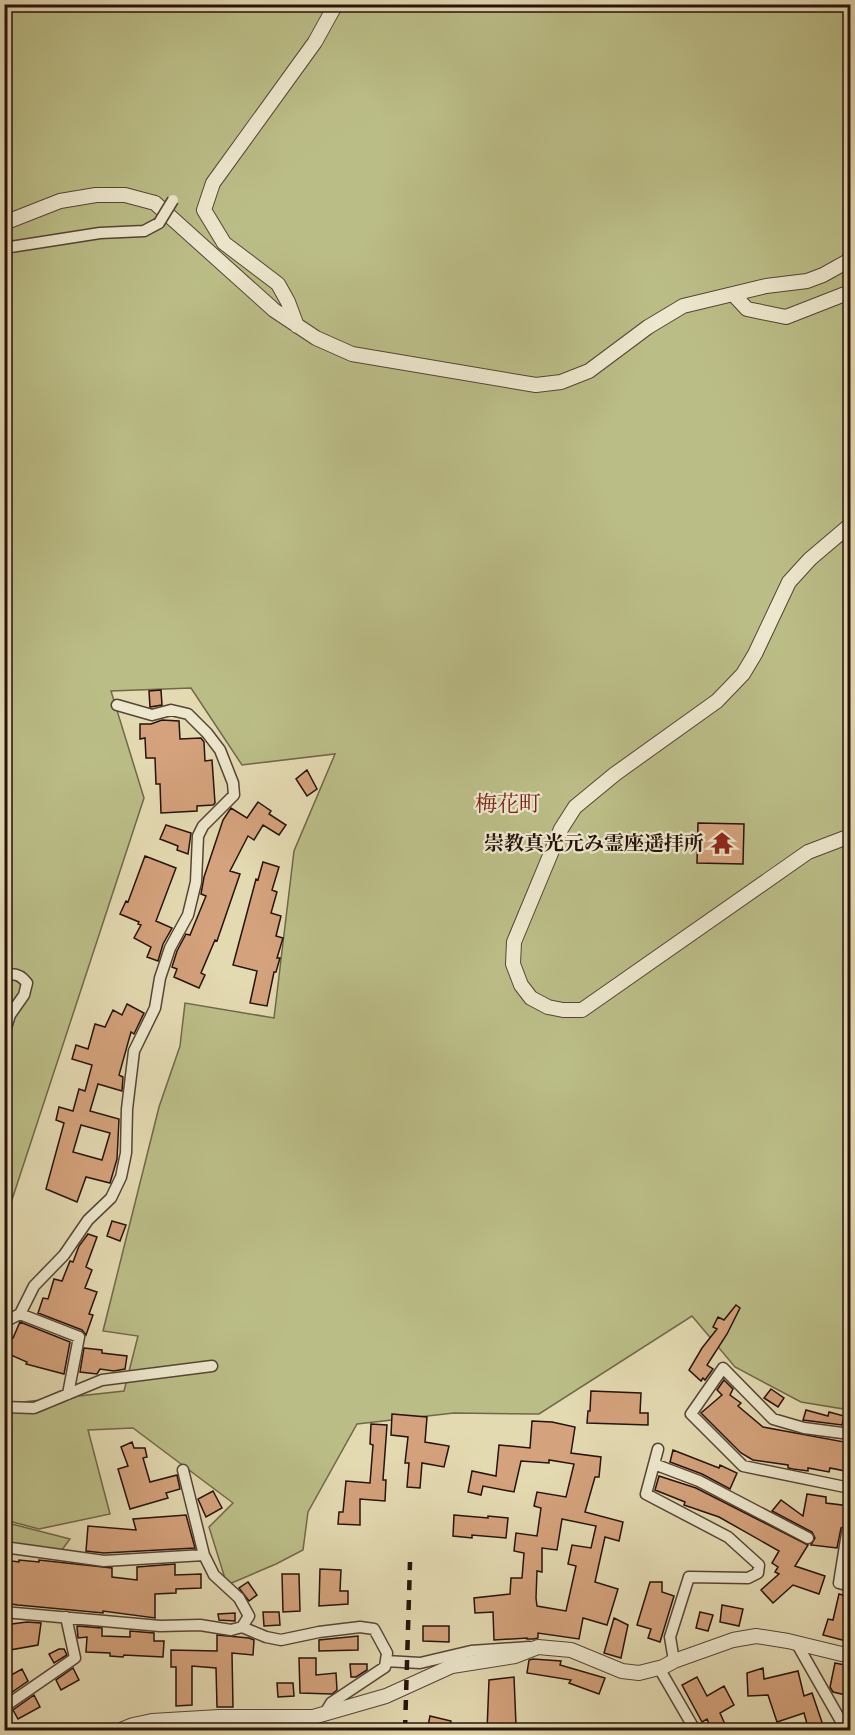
<svg xmlns="http://www.w3.org/2000/svg" width="855" height="1735" font-family="'IM FELL Double Pica','Noto Serif JP',serif">
<rect width="100%" height="100%" fill="#e4dab2"/>
<filter id="stains"><feTurbulence type="fractalNoise" baseFrequency=".00333" numOctaves="4"/><feColorMatrix values="0 0 0 0 .2 0 0 0 0 .09 0 0 0 0 .02 0 0 0 .5 -.17"/></filter>
<radialGradient id="worn" r=".72"><stop offset=".6" stop-color="#630" stop-opacity="0"/><stop offset="1" stop-color="#630" stop-opacity=".3"/></radialGradient>
<path fill="#bbbd87" stroke="#706849" stroke-width="1.5" d="M5,5H850V1410L801,1402L735,1367L692,1316L539,1414L454,1413L357,1424L308,1512L303,1550L276,1564L227,1585L209,1527L233,1503L133,1428L88,1430L110,1514L39,1529L5,1520V1404L124,1391L138,1336L103,1331L159,1107L180,1046L185,1003L274,1018L294,851L335,754L242,765L191,688L111,691L144,798L5,1221Z
M4,1522L70,1539L59,1554L5,1543Z"/>
<path fill="#d4a27c" stroke="#26120b" stroke-width="1.5" fill-rule="evenodd" d="M161,690L162,705L150,707L149,691Z
M162,720L179,721L180,739L201,738L204,742L205,761L212,760L215,803L213,805L197,806V811L161,813L160,784H156L155,758H146L145,738L140,739V724H151Z
M307,770L317,789L307,796L296,779Z
M258,802L271,811L269,814L286,825L279,835L263,825L254,840L248,836L230,871L240,874L217,941L215,940L201,973L205,975L199,988L174,977L177,969L172,967L177,951L186,934L190,935L206,896L201,894L204,877L223,820L231,808L247,818Z
M698,823L744,824L743,864L697,863Z
M166,825L191,833L188,854L177,850L178,846L160,839Z
M145,856L176,868L156,921L172,928L163,944L158,961L147,957L151,947L134,938L141,925L138,924L139,922L120,914L126,901L128,902Z
M263,862L279,867L272,890L277,892L271,913L281,916L276,936L283,938L277,958H280L276,972H274L267,1006L250,1003L257,971L233,965L256,879L258,880Z
M127,1004L144,1013L134,1034L131,1032L119,1075L123,1077L122,1091L98,1084L90,1111L119,1119L117,1159L110,1183L86,1177L77,1202L46,1189L64,1123L56,1120L59,1107L73,1111L79,1089L85,1091L92,1065L72,1059L76,1045L88,1049L95,1024L105,1027L113,1010L122,1015ZM81,1125L110,1133L102,1160L73,1152Z
M112,1221L126,1225L120,1241L107,1236Z
M88,1234L97,1237L86,1267L92,1270L85,1288L97,1292L89,1314L93,1315L86,1335L82,1330L38,1313L43,1298L48,1299L54,1279L62,1281L70,1261L73,1262L79,1246Z
M736,1305L740,1308L727,1334L707,1365L713,1369L705,1380L703,1378L701,1381L689,1370L702,1348L717,1329L713,1327L718,1317L724,1320Z
M20,1322L70,1342L64,1374L26,1364L27,1362L4,1352V1335L13,1338Z
M84,1348L102,1350V1353L127,1356L125,1369L114,1371L100,1369L97,1374L80,1372Z
M724,1380L733,1389L730,1395L741,1403L738,1406L763,1427L850,1443V1472L830,1468L829,1472L808,1468V1471L793,1469L788,1468V1465L753,1460L741,1453L701,1413L722,1395L717,1390Z
M771,1389L784,1398L778,1407L764,1398Z
M591,1391L641,1393L640,1413H648V1425L587,1423L588,1411H590Z
M806,1410L828,1416L829,1412L844,1416L842,1425L803,1420Z
M392,1414L427,1417L425,1442L449,1446L444,1467L422,1463L420,1488L407,1487L409,1463H405L408,1437L391,1435Z
M532,1421L552,1422L575,1427L571,1453L601,1457L599,1477H595L585,1512L623,1522L619,1541L605,1537L595,1582L618,1589L607,1625L583,1618L579,1639L538,1633V1638L534,1639H527V1638L494,1640L493,1612L475,1613L474,1598L510,1594L511,1578H522L524,1553L514,1551L516,1533L537,1536L541,1508L534,1506L537,1492L566,1497L574,1464L549,1460V1463L521,1461L514,1492L483,1486L481,1495L468,1492L472,1471L496,1476L499,1445L530,1448ZM562,1519L596,1526L591,1548L572,1545L568,1564L576,1566L566,1611L537,1606L536,1598L537,1571L542,1572V1548L557,1550Z
M371,1424L387,1425L383,1480H386L385,1501L360,1499V1525L338,1524L339,1512H343L346,1481L370,1483L373,1445L370,1444Z
M132,1442L134,1448H145L147,1457L143,1458L150,1482L177,1475L180,1489L166,1493L168,1498L130,1509L118,1469L128,1466L121,1447Z
M673,1450L719,1468L720,1465L737,1473L730,1489L702,1474L670,1462Z
M659,1476L696,1488L808,1545L795,1566L825,1576L819,1594L793,1585L773,1603L761,1590L779,1574L775,1572L778,1567L772,1563L779,1551L719,1517L684,1505L685,1502L655,1490Z
M213,1491L222,1508L206,1517L198,1499Z
M807,1494L826,1497V1503L850,1506V1526H846L841,1528L837,1548L811,1545L815,1538L812,1532L772,1511L781,1500L803,1516Z
M186,1515L195,1548L104,1553L86,1551L88,1526L136,1530L133,1519Z
M454,1515L488,1518V1516L508,1518L506,1538L472,1535V1538L453,1536Z
M4,1560L19,1562V1560L39,1562V1560L112,1568V1577L137,1580V1567L175,1564V1575L201,1574V1588L176,1589V1593L155,1594V1618L103,1611V1613L18,1605L4,1603Z
M320,1569L341,1570L340,1591H348V1604L319,1606Z
M282,1574H299L300,1611L283,1612Z
M248,1582L257,1595L249,1601L239,1588Z
M650,1582H662V1592L674,1596L660,1642L648,1638L651,1629L637,1625Z
M839,1594L850,1597V1642L823,1635L828,1619L833,1620Z
M722,1605L743,1609L739,1626L720,1622Z
M263,1612H279L280,1625L264,1626Z
M700,1612L713,1615L708,1631L696,1628Z
M235,1613V1621L219,1620L218,1614Z
M614,1618L628,1625L621,1658L604,1653Z
M27,1622L41,1623L38,1645L4,1651V1625Z
M77,1626L102,1628V1636L130,1637V1631L154,1633V1641H164L163,1657L124,1655L123,1657L110,1656V1653L86,1652L87,1637L78,1638Z
M423,1626H449V1642L423,1641Z
M217,1635L249,1638L254,1640L253,1655L232,1653L233,1707H217L216,1668L192,1666V1705L176,1706V1667H171V1650L217,1651Z
M358,1636V1650L319,1651V1640Z
M59,1649H64L67,1655L54,1663L49,1654Z
M299,1658H316V1675L336,1673L337,1690L332,1694L300,1693Z
M533,1659L561,1661L560,1665L605,1678L599,1694L569,1683L571,1680L527,1673L529,1660Z
M835,1663L850,1666L846,1695L833,1692L830,1687Z
M350,1664H367V1670L356,1677H351Z
M73,1668L79,1680L61,1690L56,1680Z
M763,1668L764,1679L798,1671L804,1696L812,1693L825,1731H809L804,1713L777,1722L768,1695L748,1696L747,1673Z
M22,1669L28,1681L8,1695L4,1689V1679Z
M514,1677L516,1725L509,1727V1731H487L489,1680Z
M697,1677L707,1696L724,1686L734,1705L720,1713L728,1731H712L707,1719L702,1722L682,1685Z
M277,1683H293L294,1696L278,1697Z
M34,1695L40,1707L18,1719L13,1710Z
M430,1716L451,1721L449,1731H427Z"/>
<g fill="none" stroke-linecap="round" stroke-linejoin="round">
<g stroke="#564435" stroke-width="13">
<path id="minor" d="M4,248L100,233L144,231L159,223
M4,976C14,972 21,975 27,983L24,995L10,1015L4,1034
M4,1167V1180
M20,1314L79,1337L68,1394
M4,1322L20,1314L34,1286L64,1255L88,1220L111,1198L121,1177L126,1153L127,1109L134,1051L155,1008L160,978L170,948L188,915L196,882L198,836L203,826L234,795L233,783L220,750L207,733L188,714L171,710L152,715L117,705
M4,1407L34,1408L102,1380L212,1366
M850,1434L804,1428L773,1419L723,1368L691,1414L743,1466L850,1488
M658,1449L646,1494L728,1537L759,1565L758,1573L748,1578L689,1577L670,1637L674,1661
M654,1464L699,1481L808,1538
M183,1470L204,1555
M850,1534L847,1533L839,1583L850,1586
M4,1547L104,1561L204,1555L214,1575L239,1598L249,1616L242,1627
M4,1612L160,1626L200,1625L231,1630L242,1627L266,1637L281,1640L319,1632L360,1627L374,1629L387,1653L385,1667L331,1703L325,1713
M797,1644L846,1730
M386,1661L420,1663L471,1651L529,1647
M659,1668L695,1730
M4,1707L75,1658L66,1617
M209,1730L219,1717"/>
</g>
<g stroke="#564435" stroke-width="16">
<path id="tertiary" d="M4,223L60,201L96,195H125L155,203L274,310L316,338L352,354L536,385L561,382L589,371L648,327L683,306L766,286L807,281L823,275L850,260
M733,294L747,309L786,317L850,292
M297,326L288,302L278,284L224,243L204,210L213,183L315,42L336,4
M850,525L810,559L789,582L755,654L743,674L717,701L615,774L575,807L561,829L514,942L513,964L521,985L531,998L548,1007L563,1010H582L808,852L850,836
M121,1730L133,1725L152,1721L219,1717H313L386,1696L452,1666L515,1656L538,1647L571,1650L622,1671L639,1673L663,1667L674,1661L733,1640L756,1636L788,1641L850,1656"/>
</g>
<use href="#minor" stroke="#ede7cd" stroke-width="10"/>
<use href="#tertiary" stroke="#ede7cd" stroke-width="14"/>
<path stroke="#26120b" stroke-width="4.5" stroke-dasharray="10 10" stroke-linecap="butt" d="M405,1730L410,1562"/>
<g stroke="#564435" stroke-width="13" stroke-linecap="butt">
<path id="minor-bridge" d="M159,223L173,200"/>
</g>
<use href="#minor-bridge" stroke="#ede7cd" stroke-width="10"/>
</g>
<defs>
<g id="temple-bare" transform="scale(1.8)"><path d="M0-6L5-2H3V0L6.5 2.5H4V6H1.5V3h-3V6H-4V2.5H-6.5L-3 0V-2H-5Z" fill="#8f2418" stroke="#ede7cd" stroke-width="2.5" paint-order="stroke"/></g>
</defs>
<g fill-rule="evenodd">
<use href="#temple-bare" x="722" y="843"/>
</g>
<g text-anchor="middle" dominant-baseline="central" stroke-width="4.5" stroke-linejoin="round" paint-order="stroke">
<g font-size="20" font-weight="bold" fill="#26120b" stroke="#ede7cd" text-anchor="end">
<text x="704" y="843">崇教真光元み霊座遥拝所</text>
</g>
<g font-size="22" fill="#7a1f14" stroke="#ede7cd">
<text x="508" y="804">梅花町</text>
</g>
</g>
<rect width="855" height="1735" fill="none" stroke="#e4dab2" stroke-width="24"/>
<rect x="6" y="6" width="843" height="1723" fill="none" stroke="#26120b" stroke-width="3"/>
<rect x="12" y="12" width="831" height="1711" fill="none" stroke="#26120b" stroke-width="1.5"/>
<rect width="100%" height="100%" filter="url(#stains)"/>
<rect width="100%" height="100%" fill="url(#worn)"/>
</svg>
